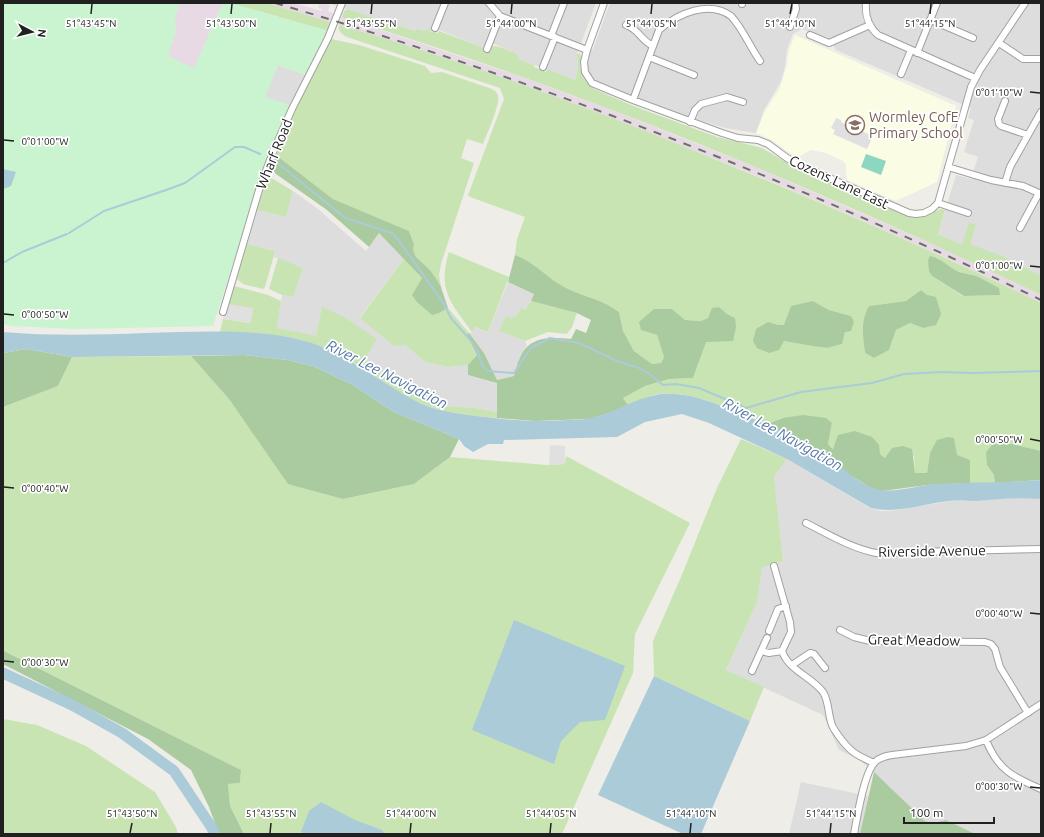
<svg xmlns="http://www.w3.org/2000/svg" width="1044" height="837" font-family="Ubuntu,sans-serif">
<rect width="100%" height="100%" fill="#efede7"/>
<path fill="#dedddd" d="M327,3H596L577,54L578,68L575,80L518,59L511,51L487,41L484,48L432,27L424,31L417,29L415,31Z
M610,3H1041V282L938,234L956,175L971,179L978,157L964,152L974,120L968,118L971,108L836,50L829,38L802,29L793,34L787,49L785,66L781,81L773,95L764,110L756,133L725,128L682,115L599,83L593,78L588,70L587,59L590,50L593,49Z
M278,65L306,75L291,106L264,97Z
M293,191L318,209L366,251L379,233L404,259L360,317L405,345L425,362L449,367L468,365V375L497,383V412L475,408L444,406L429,402L418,397L401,387L365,360L377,339L322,308L316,337L277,328L282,295L293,297L303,268L274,257L275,252L274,251L247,244L257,210L286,217Z
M508,282L534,294L529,305L525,310L519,311L516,316L512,318L499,331L525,341L527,345L520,358L514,376L497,380L484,353L469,333L472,332L474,327L488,332Z
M787,459L870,508L881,511H891L951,501H967L1026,497L1041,499V834H975L946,820L933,823L925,821L861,761L839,750L823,715L726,670L757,602L762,566L783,561L774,477Z
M801,782L868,796L861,834H789Z"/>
<path fill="#e8dae4" d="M180,3H223L194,69L168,56L175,17Z
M267,3H295L321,11L322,9L318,8L319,3H324L330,5L328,11L334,14L330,22Z
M342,17L516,75L609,109L758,168L960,256L1041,295V303L955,262L845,213L777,184L657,136L583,107L451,60L339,25Z"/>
<path fill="#fafce3" d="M795,35L956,106L937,182L896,201L847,180L846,174V166L843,161L826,153L811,150L798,157L788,152L772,140L756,133L765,111L780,88L787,64L789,50Z"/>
<path fill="#c8e4b2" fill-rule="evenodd" d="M230,3H267L330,22L328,31Z
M347,9L415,31L417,29L424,31L432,27L430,31L438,33L439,31L479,46L484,48L483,50L489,52L492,46C501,46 511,51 519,56L518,59L534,65V67L546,72L547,69L575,80L578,68L577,54L580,53L581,58L580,67L583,77L587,83L594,89L636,107L717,137L762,148L798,169L908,217L920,218L940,209L945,210L938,234L962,245L969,222L976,225L970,244L1004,257L1041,276V295C816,187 583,91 344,18L342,17L344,11Z
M339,25C464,61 587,107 707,156C820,202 932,250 1041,303V451L1012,444L987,465L994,475L995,483H970V460L930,453L927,473H915L914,456L885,458L880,454L834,449L828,444L832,423L783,418L767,424C737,412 687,387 654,395C645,397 637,402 628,405L623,398L645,386L669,379L693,378L706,341L735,318L727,314L719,307L708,318L701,321L685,320L672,309L642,330L657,335L664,357L661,363L652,364L634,351L623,331L619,312C604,300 585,297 568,289C549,280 535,262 515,255L517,239L525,217L470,197L468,195L504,99L500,88L347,37C342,35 337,30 339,25ZM937,257L942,262L955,270L966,274L974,275L1000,295L963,296L932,276ZM921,290L927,295L923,328L910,323L896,330L889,350L874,358L865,353C863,337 860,321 869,306L906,301ZM813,301L829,310L851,316L841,344L827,348L812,346L784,341L778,325H784Z
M331,39L359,45L425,66L431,73L442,72L492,89C495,91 497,92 498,96C500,105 487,134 483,144L467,139L461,158L474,163L441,264L439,275L441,287L430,270L416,257L413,250L414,243L409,231L333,199L276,155L287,126Z
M268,176L293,191L286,217L257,210Z
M247,244L274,251L275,252L265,287L263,289L243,284L236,278Z
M449,252L509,277L488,332L475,327L472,332C451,303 437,290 449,252Z
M278,258L303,268L293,297L282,295L269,289Z
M404,259L422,278L413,295L439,313L448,308L469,333L468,336L477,355L468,365L449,367L425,362L405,345L394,346L360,318Z
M234,286L268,295L281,301L277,328L316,336L322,307L344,317L377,339L365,360L401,387L429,402L444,406L475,408L497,412V418C476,416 444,413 425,405C402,396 383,381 363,368C350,360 336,353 322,347C291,333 254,334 220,332L223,319L250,323L228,304Z
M531,301L577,313L572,327L567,334L548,332L525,341L499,331L506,316L512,318L516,316L521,308L525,310Z
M191,356L229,399L288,483L343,499L414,484L450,457L547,465L565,464L566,456L690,523L635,634L633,673L562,834H244L230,806L228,784L240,783L241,770L4,651L3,653V407L58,386L72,357Z
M741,439L787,459L774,477L783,561L762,567L757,602L726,670L764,687L750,721L654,676L653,641L681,577L717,488Z
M3,719L37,725L86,746L155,792L176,827L178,834H3Z"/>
<path fill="#aacaa0" d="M276,155L333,199L409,231L414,244L413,250L416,257L430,270L437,280L441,287L448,308L439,313L432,315L417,302L412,295L422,278L379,233L369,247L327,210L276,174C270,167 273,163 276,155Z
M515,255C535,262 549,280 568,289C585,297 604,300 619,312L623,331L634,351L652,364L661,363L664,357L657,335L641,330L639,322L654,309H672L685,320L701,321L708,318L712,308L719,307L727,314L735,318L736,327L733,341L706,342L693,378L669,379L645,386L623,398L628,405L612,412L589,419L535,421L497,418V383L468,375V365L477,355L467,335L469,333L484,353L497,380L514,376C516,370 517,363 520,358C529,336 550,337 571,339L576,329L586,333L591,320L577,313L531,301L534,294L508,282Z
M930,256C940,258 947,265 955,270C961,273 967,274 973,275C982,278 991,284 999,288L1000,295L964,296L932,276L929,271L928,260Z
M921,290L927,295L936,297L941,314L936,325L923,328L910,323L896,330L889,350L874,358L865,353C863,337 860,321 869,306L906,301Z
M813,301L829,310L851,316L854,322L851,331L845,332L842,344L827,348L812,346L784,341L779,350L769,353L757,348L753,341L756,329L768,322L778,325H784L791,306Z
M26,349L72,357L58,386L3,407V353Z
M244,355L288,360L313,366L351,384L394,412L459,439L450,457L414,484L343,499L288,484L229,399L191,356Z
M803,415L826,418L832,423L828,444L833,449L838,435L855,431L872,437L879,445L880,454L885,458L892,448L903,446L912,449L915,473H927L930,453L937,440L948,437L954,438L957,455L970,460V483L927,485L882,491L871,488L767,424L783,418Z
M993,444H1012L1041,451V480L995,483L994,475L987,465L986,452Z
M4,651L241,770L240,783L228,784L230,806L244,834H219L209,807L191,770L148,739L3,664Z
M874,772L925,821L933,823L946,820L975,834H860Z"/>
<path fill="#c9f4cf" d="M3,3H180L175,17L176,32L168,56L194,68L223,3H230L328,31L306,75L278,65L265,97L291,106L273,143L263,170L213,326L74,329L12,326L3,324Z"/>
<path fill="#8dd6bf" d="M866,154L886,161L881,175L861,167Z"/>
<path fill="#e0e0e0" d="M836,118L841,120V122L873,136L867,149L833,134L835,130L831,128Z
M228,304L253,308L251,323L223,319Z
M550,445L565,446V464L549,465Z"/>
<path fill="#accbd8" d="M3,169L16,172L11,186L3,189Z
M3,332C50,336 97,335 145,333C194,332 248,328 297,339C344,349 380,384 422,404C440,412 467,415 486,417C513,421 541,422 568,420C575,420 583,420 590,418C613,414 633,399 656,395C665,393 675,394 684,395C703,398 722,406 740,413C771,426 800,440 828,458C843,467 856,482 873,488C891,495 918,485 937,484C972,482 1007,483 1041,480V499C1020,497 998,499 977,501C968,501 958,500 949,501C923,504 897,514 871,508L787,459L709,423L682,414L645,422L617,437L504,440L503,444H488L473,452L464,446L459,439L394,412L351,384L313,366L288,360L244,355L72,357L26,349L3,353Z
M514,620L625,666L605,720L580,722L561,741L554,764L472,730Z
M654,676L750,721L701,834H683L598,795Z
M321,802L355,820L382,830L385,834H306L301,832L309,811Z"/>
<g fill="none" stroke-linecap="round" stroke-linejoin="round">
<path stroke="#accbd8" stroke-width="2" d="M279,164L345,218L392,233L399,241L442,301L451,318L472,342L478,352L482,365L487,371L514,373L531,348L550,338L579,343L617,361L639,368L648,373L663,385L676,384L699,388L746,408L801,392L872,383L904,374L941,372L973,373L1041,371
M69,233L104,211L169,189L185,183L235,147H244L260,154
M3,263L22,252L67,234"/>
<path stroke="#accbd8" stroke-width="11" d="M3,673L72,705L122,733L174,771L212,828L214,834"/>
<g stroke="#a1a1a1" stroke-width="8">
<path id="minor" d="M489,3L500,16L587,50
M604,3L587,50L584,62L585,72L592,83L633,100L722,133L738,138L758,140L768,144L787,158L800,165L909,213L916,214L924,213L932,209L938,203L971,87L980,70L1025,3
M866,3C865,15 869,27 878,35L975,78
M742,4V3
M931,20L973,38
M626,25C640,30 639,39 653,46
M790,27L796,9L795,3
M435,28L445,3
M810,35L829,43L870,25
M551,36L564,3
M999,43L1023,59H1041
M487,49L500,16
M917,53L937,3
M649,57L694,75
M543,67L555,37
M901,74L911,50
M633,100L659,30C678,13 710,0 731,16C743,29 750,47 760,61
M1005,101L998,119L999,124L1001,126L1028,135
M690,122L695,110L701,104L727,97L743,102
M948,167L991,180L1023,186L1041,194
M1005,183L1010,167L1041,112
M938,203L968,213
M1020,228L1039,193
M223,312L259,190L273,152L292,109L328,38L342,3
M806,523C828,534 851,548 876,553L1041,549
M774,566L790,622L791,632L782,651C789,671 811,676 823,692C829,701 828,715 832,725C833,728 836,732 838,735C850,752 856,755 874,763
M840,630L854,637L870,641L985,642L991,644L995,649L1000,667L1028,713
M769,631L778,609L786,606
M761,651L769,653L782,651
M792,665L810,653L814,654L825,668
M752,671L767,638
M986,740C998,770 1013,777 1041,789
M854,834C857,818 864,772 875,762C880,757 886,756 892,755L966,746L986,740L1041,704"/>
</g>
<use href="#minor" stroke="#fff" stroke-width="6"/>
<path stroke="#6e6e6e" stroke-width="2" stroke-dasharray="8 8" stroke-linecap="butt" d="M275,3C538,80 795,181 1041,300"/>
</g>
<path fill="none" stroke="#202020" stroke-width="1.5" d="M91,14L92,4M231,14L232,4M371,14L372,4M511,14L512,4M651,14L652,4M790,14L792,4M930,14L931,4M1030,92L1040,93M4,140L14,141M1030,266L1040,267M4,314L14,315M1030,439L1040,441M4,487L14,488M1030,613L1040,614M4,661L14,662M1030,787L1040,788M130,833L132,823M270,833L271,823M410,833L411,823M550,833L551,823M690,833L691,823M830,833L831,823"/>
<defs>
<g id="school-ring" transform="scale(1)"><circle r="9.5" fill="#fff" stroke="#8d6e63" stroke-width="1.5"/><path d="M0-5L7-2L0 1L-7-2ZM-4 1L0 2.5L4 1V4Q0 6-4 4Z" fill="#8d6e63"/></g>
</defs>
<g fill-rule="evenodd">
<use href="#school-ring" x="855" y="125"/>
</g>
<g text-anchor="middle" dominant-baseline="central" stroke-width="3.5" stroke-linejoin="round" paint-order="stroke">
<g font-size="14" fill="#785e54" stroke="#fff" text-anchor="start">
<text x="869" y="117">Wormley CofE<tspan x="869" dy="16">Primary School</tspan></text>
</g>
<g font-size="14" fill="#202020" stroke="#fff">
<text transform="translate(274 154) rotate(-68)">Wharf Road</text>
<text transform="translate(839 182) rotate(25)">Cozens Lane East</text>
<text transform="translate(932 551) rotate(-1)">Riverside Avenue</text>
<text transform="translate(914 640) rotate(1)">Great Meadow</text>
</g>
<g font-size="15" font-style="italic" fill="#5578a6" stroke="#fff">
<text transform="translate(387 374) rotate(27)">River Lee Navigation</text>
<text transform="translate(783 434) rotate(29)">River Lee Navigation</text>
</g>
</g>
<g font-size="10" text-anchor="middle" fill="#202020" stroke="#fff" stroke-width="3.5" stroke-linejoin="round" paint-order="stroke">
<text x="91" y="27">51°43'45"N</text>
<text x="231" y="27">51°43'50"N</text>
<text x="371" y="27">51°43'55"N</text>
<text x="511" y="27">51°44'00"N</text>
<text x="651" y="27">51°44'05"N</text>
<text x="790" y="27">51°44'10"N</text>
<text x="930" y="27">51°44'15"N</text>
<text x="999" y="96">0°01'10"W</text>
<text x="45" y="145">0°01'00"W</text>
<text x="999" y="269">0°01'00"W</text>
<text x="45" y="318">0°00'50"W</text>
<text x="999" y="443">0°00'50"W</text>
<text x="45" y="492">0°00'40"W</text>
<text x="999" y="617">0°00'40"W</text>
<text x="45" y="666">0°00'30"W</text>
<text x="999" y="790">0°00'30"W</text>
<text x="132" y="817">51°43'50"N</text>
<text x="271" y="817">51°43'55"N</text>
<text x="411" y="817">51°44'00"N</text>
<text x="551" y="817">51°44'05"N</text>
<text x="691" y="817">51°44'10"N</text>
<text x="831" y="817">51°44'15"N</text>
</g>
<rect width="1044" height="837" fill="none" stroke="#202020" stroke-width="8"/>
<g transform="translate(32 32) rotate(97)" stroke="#ffffff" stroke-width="3" paint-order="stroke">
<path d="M0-3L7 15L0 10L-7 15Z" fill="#202020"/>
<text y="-6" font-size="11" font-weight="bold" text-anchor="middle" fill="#202020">N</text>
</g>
<path d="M904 817v6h90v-6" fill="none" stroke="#202020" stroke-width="2"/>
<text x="910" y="817" font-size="12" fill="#202020" stroke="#ffffff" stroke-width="3" paint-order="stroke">100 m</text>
</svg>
